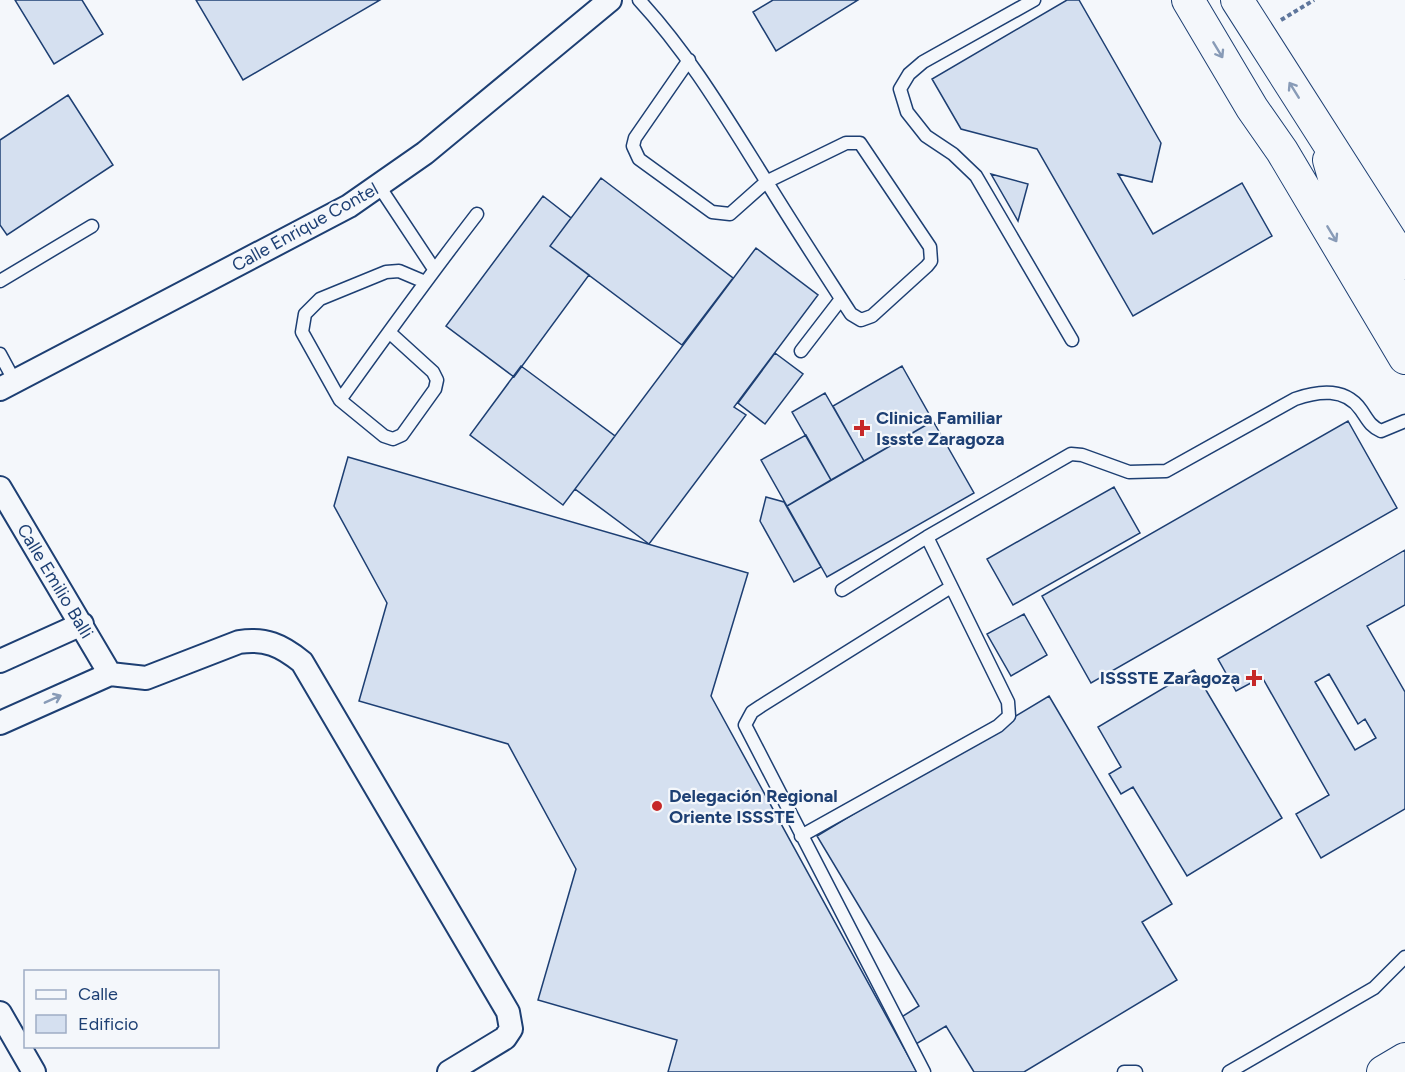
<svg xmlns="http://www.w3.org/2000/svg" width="1405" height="1072" font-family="Figtree,sans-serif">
<rect width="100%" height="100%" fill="#f4f7fb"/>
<path fill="#d5e0f0" stroke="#1d3f73" stroke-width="1.5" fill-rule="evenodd" d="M15,0H82L103,34L54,64Z
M196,0H380L243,80Z
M773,0H858L776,51L753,12Z
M1067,0H1079L1161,143L1152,182L1118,174L1153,234L1242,183L1272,236L1133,316L1037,149L961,129L932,79Z
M68,95L113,165L7,235L0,225V140Z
M991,174L1028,184L1018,221Z
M601,178L733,278L682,345L550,246Z
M543,196L571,218L550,246L589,275L514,377L446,326Z
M756,248L818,295L734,407L746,415L649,544L575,489Z
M775,353L803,374L765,424L738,403Z
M521,366L615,436L563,505L470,435Z
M902,366L933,421L864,461L833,406Z
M825,393L864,461L831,480L792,412Z
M933,421L974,493L827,577L787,506Z
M1348,421L1397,508L1091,683L1042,596Z
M806,435L831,480L787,506L761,460Z
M348,457L748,573L711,696L917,1072H668L677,1040L538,1000L576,869L508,744L359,701L387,603L334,506Z
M1114,487L1140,533L1013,605L987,559Z
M766,497L784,502L821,567L794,582L760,521Z
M1405,550V605L1367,626L1405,692V809L1321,858L1296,814L1329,795L1262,677L1236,691L1218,659ZM1329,674L1358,724L1365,719L1376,738L1355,750L1315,682Z
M1024,614L1047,655L1011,676L987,634Z
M1194,670L1282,818L1187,876L1133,787L1121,794L1109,774L1121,767L1098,727Z
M1049,696L1172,904L1142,922L1177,980L1024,1072H974L946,1026L916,1044L900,1018L919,1006L817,836Z"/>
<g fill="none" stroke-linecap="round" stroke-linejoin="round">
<g stroke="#1d3f73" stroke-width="15">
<path id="lane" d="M639,0C689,54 726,117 765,179C793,225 822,269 851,314L861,320L872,316L927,266L931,261L930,247L860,143H846L766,182L730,214L712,212L639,159L633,146L635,138L689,60
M1034,0L923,62L909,74L900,89L907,112L926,136L953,154L976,176L1072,340
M379,186L434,269
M0,281L92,226
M389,332L433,372L437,380L435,389L402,435L393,439L384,436L340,400C385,337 430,275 477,214
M801,351L841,299
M0,354L14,380
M340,400L302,332L305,314L320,299L386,272L399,271L425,282
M842,590L927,537L1071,454L1082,455L1129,472L1166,471L1295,399C1318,391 1345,387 1361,410C1368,420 1370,426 1381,431L1405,421
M801,836L998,726L1009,716L1008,702L927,537
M924,1072L745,725L752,712L761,706L951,587
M1124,1072H1136
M1229,1072L1374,988L1405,957"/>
</g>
<g stroke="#1d3f73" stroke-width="26">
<path id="street" d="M0,389L349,206L425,153L610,0
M0,488L110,674
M0,661L82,624
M110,674L146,678L239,642C265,638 281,645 302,662L508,1012L511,1029L505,1038L449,1072
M0,723L110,674
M0,1013L34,1072"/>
</g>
<g stroke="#1d3f73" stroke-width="34">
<path id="secondary" d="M1188,0L1252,108L1282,151L1405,358
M1237,0L1405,263
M1329,160L1342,205L1405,311
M1383,1072L1405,1059"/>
</g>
<path stroke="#5e769c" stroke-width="4" stroke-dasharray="4.5 3" stroke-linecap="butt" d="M1281,20L1314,0"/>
<use href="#lane" stroke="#f4f7fb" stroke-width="12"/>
<use href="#street" stroke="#f4f7fb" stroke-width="22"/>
<use href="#secondary" stroke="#f4f7fb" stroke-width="32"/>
</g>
<defs><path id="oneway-shaft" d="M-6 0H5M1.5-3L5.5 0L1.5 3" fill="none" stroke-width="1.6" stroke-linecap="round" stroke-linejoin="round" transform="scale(1.5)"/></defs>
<g stroke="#889bb7">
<use href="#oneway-shaft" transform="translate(1218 50) rotate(59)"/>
<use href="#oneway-shaft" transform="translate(1294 90) rotate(-122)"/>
<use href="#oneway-shaft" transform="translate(1332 234) rotate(59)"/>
<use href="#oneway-shaft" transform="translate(53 699) rotate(-24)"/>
</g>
<g fill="#c62828" stroke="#f4f7fb" stroke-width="2">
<path d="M859 419h6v6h6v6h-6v6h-6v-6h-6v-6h6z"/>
<path d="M1251 669h6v6h6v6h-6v6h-6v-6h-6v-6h6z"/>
<circle cx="657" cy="806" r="6"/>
</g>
<g text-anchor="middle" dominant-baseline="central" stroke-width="4.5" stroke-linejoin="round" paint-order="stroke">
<g font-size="18" fill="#1d3f73" stroke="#f4f7fb">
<text transform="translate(305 227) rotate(-29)">Calle Enrique Contel</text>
<text transform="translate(55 581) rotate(59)">Calle Emilio Balli</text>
</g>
<g font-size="18" font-weight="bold" fill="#1d3f73" stroke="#f4f7fb" text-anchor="start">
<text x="876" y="418">Clinica Familiar<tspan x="876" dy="21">Issste Zaragoza</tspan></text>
<text x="1240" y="678" text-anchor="end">ISSSTE Zaragoza</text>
<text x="669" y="796">Delegación Regional<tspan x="669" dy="21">Oriente ISSSTE</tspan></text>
</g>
</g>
<rect x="24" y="970" width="195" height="78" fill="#f4f7fb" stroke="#9eadc5" stroke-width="1.5"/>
<rect x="36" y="990" width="30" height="9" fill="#f4f7fb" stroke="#9eadc5" stroke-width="1.5"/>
<text x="78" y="1000" font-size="18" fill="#1d3f73">Calle</text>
<rect x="36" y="1015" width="30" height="18" fill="#d5e0f0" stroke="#9eadc5" stroke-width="1.5"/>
<text x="78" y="1030" font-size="18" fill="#1d3f73">Edificio</text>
</svg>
